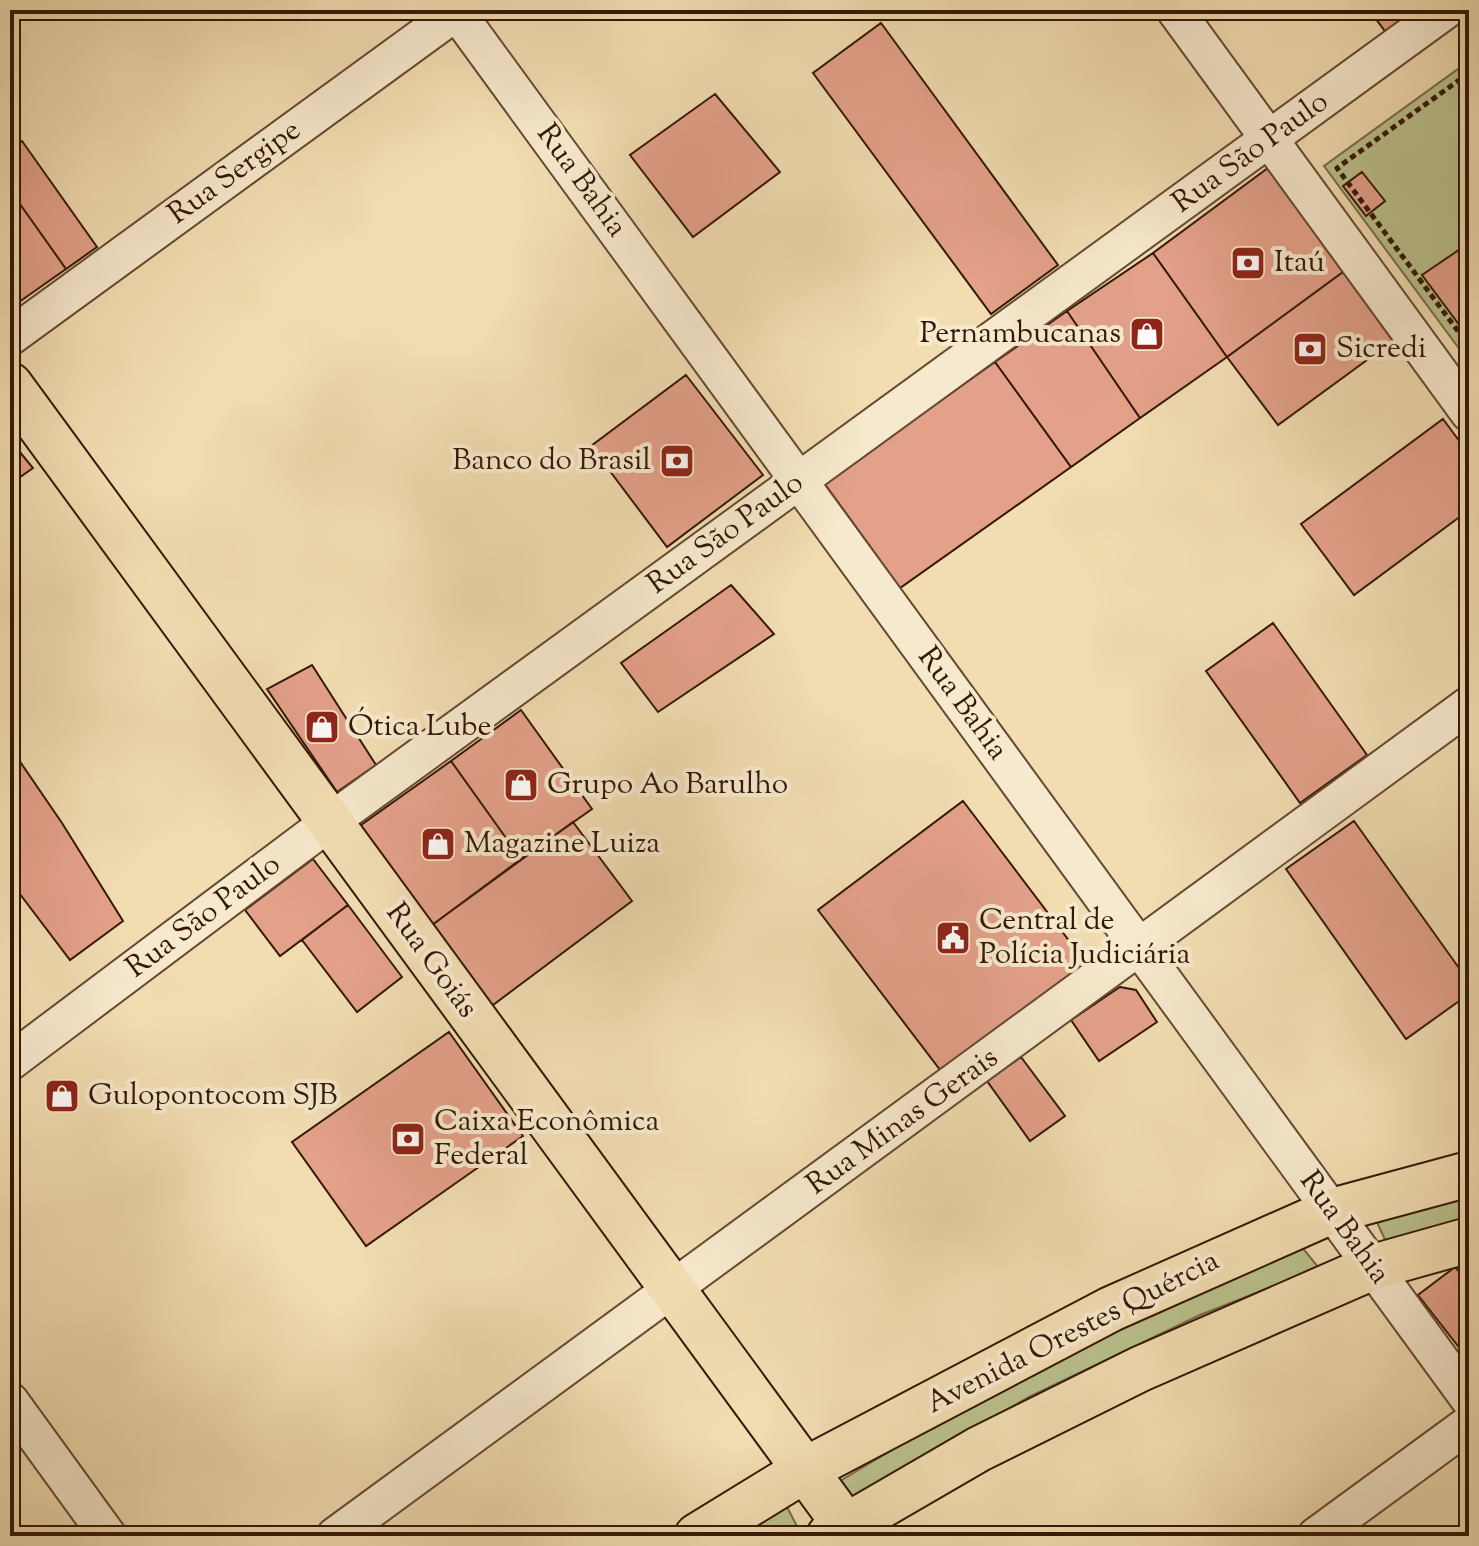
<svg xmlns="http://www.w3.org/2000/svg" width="1479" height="1546" font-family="'Sorts Mill Goudy',serif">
<rect width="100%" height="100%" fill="#f2ddb2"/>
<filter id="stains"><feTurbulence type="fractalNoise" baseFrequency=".0025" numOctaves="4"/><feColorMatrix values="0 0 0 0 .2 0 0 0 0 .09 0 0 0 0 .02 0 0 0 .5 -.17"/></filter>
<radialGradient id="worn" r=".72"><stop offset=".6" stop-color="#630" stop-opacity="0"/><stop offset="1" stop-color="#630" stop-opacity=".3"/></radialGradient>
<path fill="#bac18d" stroke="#776c4a" stroke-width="2" d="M1469,61V362L1324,166Z
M1469,1191V1222L1387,1244L1374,1216Z
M1301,1246L1319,1268L1200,1315L1029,1397L852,1499L840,1481L1019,1374Z
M786,1505L800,1532L793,1536H735Z"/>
<path fill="#e4a18a" stroke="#341807" stroke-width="2" d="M1369,10H1422L1388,35Z
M881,23L1058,265L991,314L813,73Z
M715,94L780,172L693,237L630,155Z
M22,141L97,247L66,269L10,190V149Z
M1268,168L1343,272L1227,357L1153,253Z
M1362,172L1385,201L1366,216L1343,186Z
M10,190L66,269L19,302H10Z
M1469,243V338L1422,275Z
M1153,253L1227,357L1140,418L1067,311Z
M1343,272L1393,341L1278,425L1227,357Z
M1067,311L1140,418L1071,467L995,362Z
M995,362L1071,467L900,588L824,483Z
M686,375L763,475L667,547L591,446Z
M1443,419L1469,454V510L1354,595L1301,524Z
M10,440L33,468L10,484Z
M731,585L774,634L658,712L621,663Z
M1273,623L1367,755L1300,803L1206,671Z
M312,665L376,765L337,792L267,689Z
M521,710L592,809L521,859L451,761Z
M10,747L62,823L123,921L70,960L10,881Z
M451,761L521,859L428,928L354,830Z
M963,801L1089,967L944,1075L818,910Z
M1354,821L1469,982V994L1406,1039L1286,869Z
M573,822L632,901L489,1008L428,928Z
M313,859L348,905L280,956L245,910Z
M348,905L402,977L357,1012L302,940Z
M1120,987L1136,990L1157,1022L1099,1061L1071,1020Z
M449,1032L523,1136L366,1246L292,1142Z
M1021,1057L1065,1116L1030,1141L987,1081Z
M1455,1267L1469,1283V1360L1418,1295Z"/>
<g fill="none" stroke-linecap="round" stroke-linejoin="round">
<g stroke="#644932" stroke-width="40">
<path id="minor" d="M455,10L1469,1399
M1175,10L1469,413
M10,337L459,10
M10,1062L331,821L1446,10
M10,1401L108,1536
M335,1536L1469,705
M1316,1536L1469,1424"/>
</g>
<g stroke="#341807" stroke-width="48">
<path id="major" d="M10,385L846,1526
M697,1536L803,1471L1111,1309L1332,1211L1469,1174
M829,1536L979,1449L1140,1369L1373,1267L1469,1240"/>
</g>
<path stroke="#341807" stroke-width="5" stroke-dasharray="6 4" stroke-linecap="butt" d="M1469,73L1337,168L1469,346"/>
<use href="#minor" stroke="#f7e9cd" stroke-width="36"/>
<use href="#major" stroke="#f2ddb2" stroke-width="44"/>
</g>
<defs>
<g id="bank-square" transform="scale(1.8)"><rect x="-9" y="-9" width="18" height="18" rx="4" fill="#8f2418" stroke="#f7e9cd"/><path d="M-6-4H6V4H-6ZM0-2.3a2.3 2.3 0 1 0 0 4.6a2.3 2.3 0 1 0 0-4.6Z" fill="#fff"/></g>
<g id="shop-square" transform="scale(1.8)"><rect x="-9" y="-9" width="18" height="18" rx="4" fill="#8f2418" stroke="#f7e9cd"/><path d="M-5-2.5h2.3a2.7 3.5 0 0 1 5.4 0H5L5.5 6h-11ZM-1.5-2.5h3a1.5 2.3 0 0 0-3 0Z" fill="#fff"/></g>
<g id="civic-square" transform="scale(1.8)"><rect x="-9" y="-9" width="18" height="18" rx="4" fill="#8f2418" stroke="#f7e9cd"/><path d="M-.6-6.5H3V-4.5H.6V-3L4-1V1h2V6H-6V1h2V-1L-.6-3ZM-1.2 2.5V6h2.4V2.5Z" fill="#fff"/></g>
</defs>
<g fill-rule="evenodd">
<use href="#bank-square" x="1248" y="263"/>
<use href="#shop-square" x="1147" y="334"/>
<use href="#bank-square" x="1310" y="349"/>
<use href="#bank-square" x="677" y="461"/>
<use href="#shop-square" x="322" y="727"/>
<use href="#shop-square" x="521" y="785"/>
<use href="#shop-square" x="438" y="844"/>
<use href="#civic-square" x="953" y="938"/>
<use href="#shop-square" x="62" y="1096"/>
<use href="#bank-square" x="408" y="1139"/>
</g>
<g text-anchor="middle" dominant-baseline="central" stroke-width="8" stroke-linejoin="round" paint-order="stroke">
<g font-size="30" fill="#341807" stroke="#f7e9cd">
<text transform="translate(1251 153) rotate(-36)">Rua São Paulo</text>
<text transform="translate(235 173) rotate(-36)">Rua Sergipe</text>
<text transform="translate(581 181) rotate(54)">Rua Bahia</text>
<text transform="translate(726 534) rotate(-36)">Rua São Paulo</text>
<text transform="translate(962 704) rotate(54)">Rua Bahia</text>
<text transform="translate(204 917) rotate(-37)">Rua São Paulo</text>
<text transform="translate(431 961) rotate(54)">Rua Goiás</text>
<text transform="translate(903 1122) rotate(-36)">Rua Minas Gerais</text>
<text transform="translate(1344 1228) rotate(54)">Rua Bahia</text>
<text transform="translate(1073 1333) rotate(-27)">Avenida Orestes Quércia</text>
</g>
<g font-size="30" fill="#341807" stroke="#f7e9cd" text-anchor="start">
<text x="1274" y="263">Itaú</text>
<text x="1121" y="334" text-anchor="end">Pernambucanas</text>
<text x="1336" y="349">Sicredi</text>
<text x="651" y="461" text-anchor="end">Banco do Brasil</text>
<text x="348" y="727">Ótica Lube</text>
<text x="547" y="785">Grupo Ao Barulho</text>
<text x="464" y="844">Magazine Luiza</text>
<text x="979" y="921">Central de<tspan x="979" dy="34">Polícia Judiciária</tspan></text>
<text x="88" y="1096">Gulopontocom SJB</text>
<text x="434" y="1122">Caixa Econômica<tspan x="434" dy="34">Federal</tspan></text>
</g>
</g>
<rect width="1479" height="1546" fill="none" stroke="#f2ddb2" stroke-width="40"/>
<rect x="12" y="12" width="1455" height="1522" fill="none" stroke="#341807" stroke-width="4"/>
<rect x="20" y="20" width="1439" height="1506" fill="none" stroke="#341807" stroke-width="2"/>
<rect width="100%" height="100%" filter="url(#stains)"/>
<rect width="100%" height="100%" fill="url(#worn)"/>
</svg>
